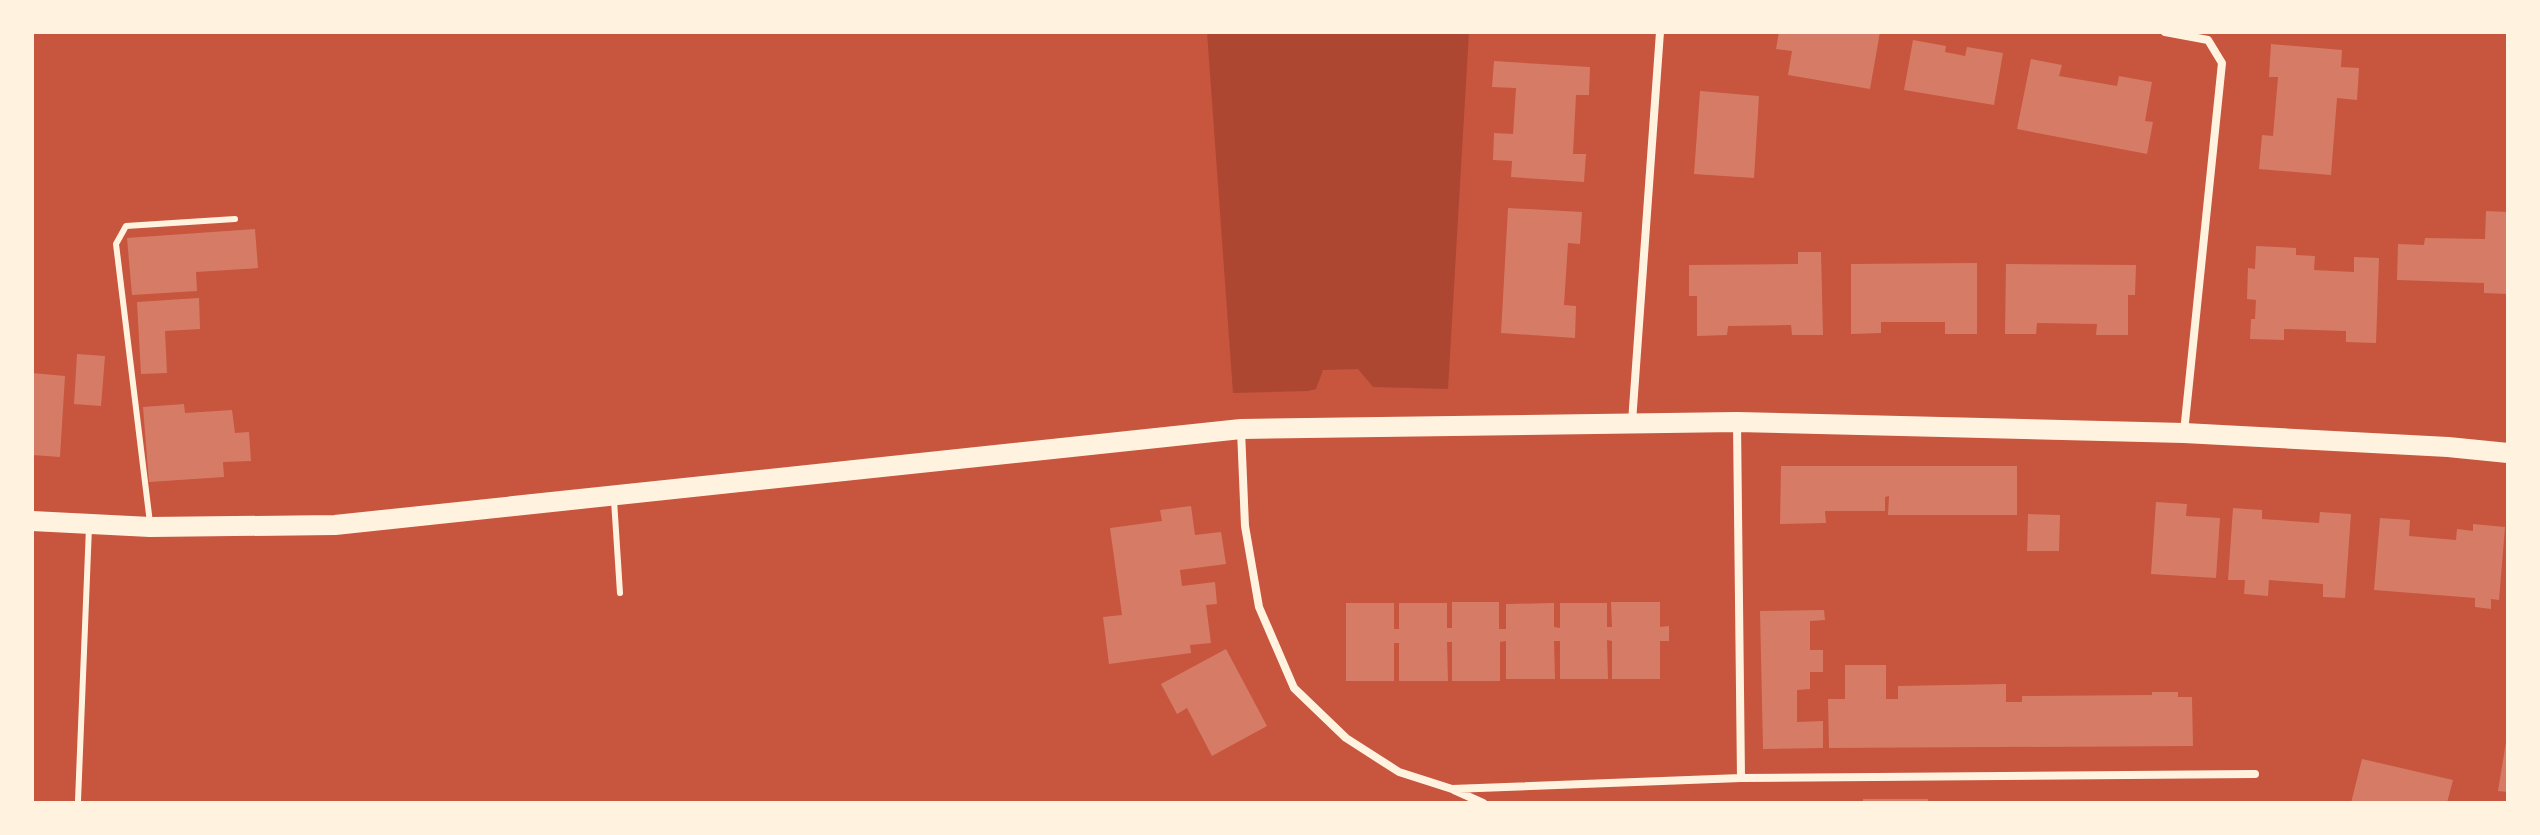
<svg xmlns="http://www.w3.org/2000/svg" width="2540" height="835" font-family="Merriweather,serif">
<rect width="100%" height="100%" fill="#c8553d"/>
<path fill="#ae4732" d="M1207,32H1469L1448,389L1373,387L1358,369L1323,370L1316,389L1308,391L1233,393Z"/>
<path fill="#d67c66" d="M1779,32H1880L1870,89L1788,75L1792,51L1776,49Z
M1913,40L1946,46L1945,52L1965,56L1967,47L2003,53L1994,105L1904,90Z
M2271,44L2342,50L2341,67L2359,68L2357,100L2337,98L2331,175L2259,169L2262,135L2273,136L2278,77H2269Z
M2031,59L2062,65L2059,76L2117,86L2119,76L2152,82L2145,121L2153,122L2147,154L2017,129Z
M1494,61L1590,67L1589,95H1576L1573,154H1586L1584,182L1511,177L1512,161L1493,160L1494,133L1513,134L1516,88L1492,87Z
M1700,91L1759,96L1754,178L1694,174Z
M1508,208L1582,212L1580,244L1568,243L1564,305L1576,306L1575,338L1501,333Z
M2486,211L2508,212V294L2484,293V283L2397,280L2398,244L2424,245L2425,238L2485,239Z
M255,229L258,268L196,272L197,291L132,295L127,238Z
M2256,246L2296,248V255L2315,256L2314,270L2354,272V257L2379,258L2376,343L2346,342V331L2284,329V340L2250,339L2251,319H2255L2256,300L2247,299L2248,268L2255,269Z
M1798,252H1821L1823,335H1792L1791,325L1728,326L1727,335L1697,336V296H1689V265L1798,264Z
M1977,263V334H1945V322H1881V333L1851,334V264Z
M2006,264L2136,265L2135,295H2128V335H2096L2097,324L2037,323L2036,334H2005Z
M199,298L200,329L165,331L167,373L141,374L137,302Z
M77,354L105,356L101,406L74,404Z
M32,373L65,376L60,457L32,455Z
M184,404L185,413L232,410L235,433L249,432L251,461L223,462L224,477L149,482L143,407Z
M1781,466H2017V515H1888L1889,496L1885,497V511H1825L1826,523L1780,524Z
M2156,502L2187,504L2186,516L2220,518L2216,578L2151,574Z
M1191,506L1195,535L1221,532L1226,564L1180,570L1182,586L1215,582L1217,604L1206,605L1211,643L1190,645L1191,653L1109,664L1103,617L1122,615L1110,528L1162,521L1160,510Z
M2233,508L2262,510V519L2319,523L2320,512L2351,514L2345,598L2323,597V584L2269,580L2268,596L2244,594L2245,580H2228Z
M2028,514L2060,515L2059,551H2027Z
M2380,518L2410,520L2409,536L2456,540L2457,529L2473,531V524L2505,527L2499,600L2491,599V609L2475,607V598L2374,590Z
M1452,602H1499V629H1506V604L1554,603V627L1560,628V603H1607V627H1612L1611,602H1660V627L1669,626V641H1660V679H1612V641L1607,640L1608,679H1560V641H1554L1555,679H1506V641L1500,642V681H1452V642H1447L1448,681H1399V643H1394V681H1346V603H1394V629H1399V603H1447V628H1452Z
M1824,610L1825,620L1810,621V650H1823V672H1810V689L1797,690V722L1823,721V748L1763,749L1760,611Z
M1226,649L1267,726L1212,756L1187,708L1177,714L1161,684Z
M1845,665H1886V699H1898V686L2006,684V702H2022V696L2152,695V692H2178V697H2192L2193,746L1829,748L1828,699H1845Z
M2506,742H2508V792L2498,791Z
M2362,759L2453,780L2447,803H2351Z
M1863,799H1928V803H1863Z"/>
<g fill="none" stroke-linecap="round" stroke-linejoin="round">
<path stroke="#fff3e0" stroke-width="6" d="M614,500L620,593
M150,523L116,244L126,226L235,219
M78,801L89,527"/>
<path stroke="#fff3e0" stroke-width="8" d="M2165,32L2208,40L2222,63L2184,432
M1632,422L1660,32
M1737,423L1741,778
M1241,430L1245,526L1259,607L1294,688L1346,738L1399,772L1452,789L1741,778L2255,774
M1454,790L1483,803"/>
<path stroke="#fff3e0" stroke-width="20" d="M32,521L150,527L335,525L1241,429L1737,422L2184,433L2448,447L2508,453"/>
</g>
<rect width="2540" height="835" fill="none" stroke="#fff3e0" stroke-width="68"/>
</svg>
